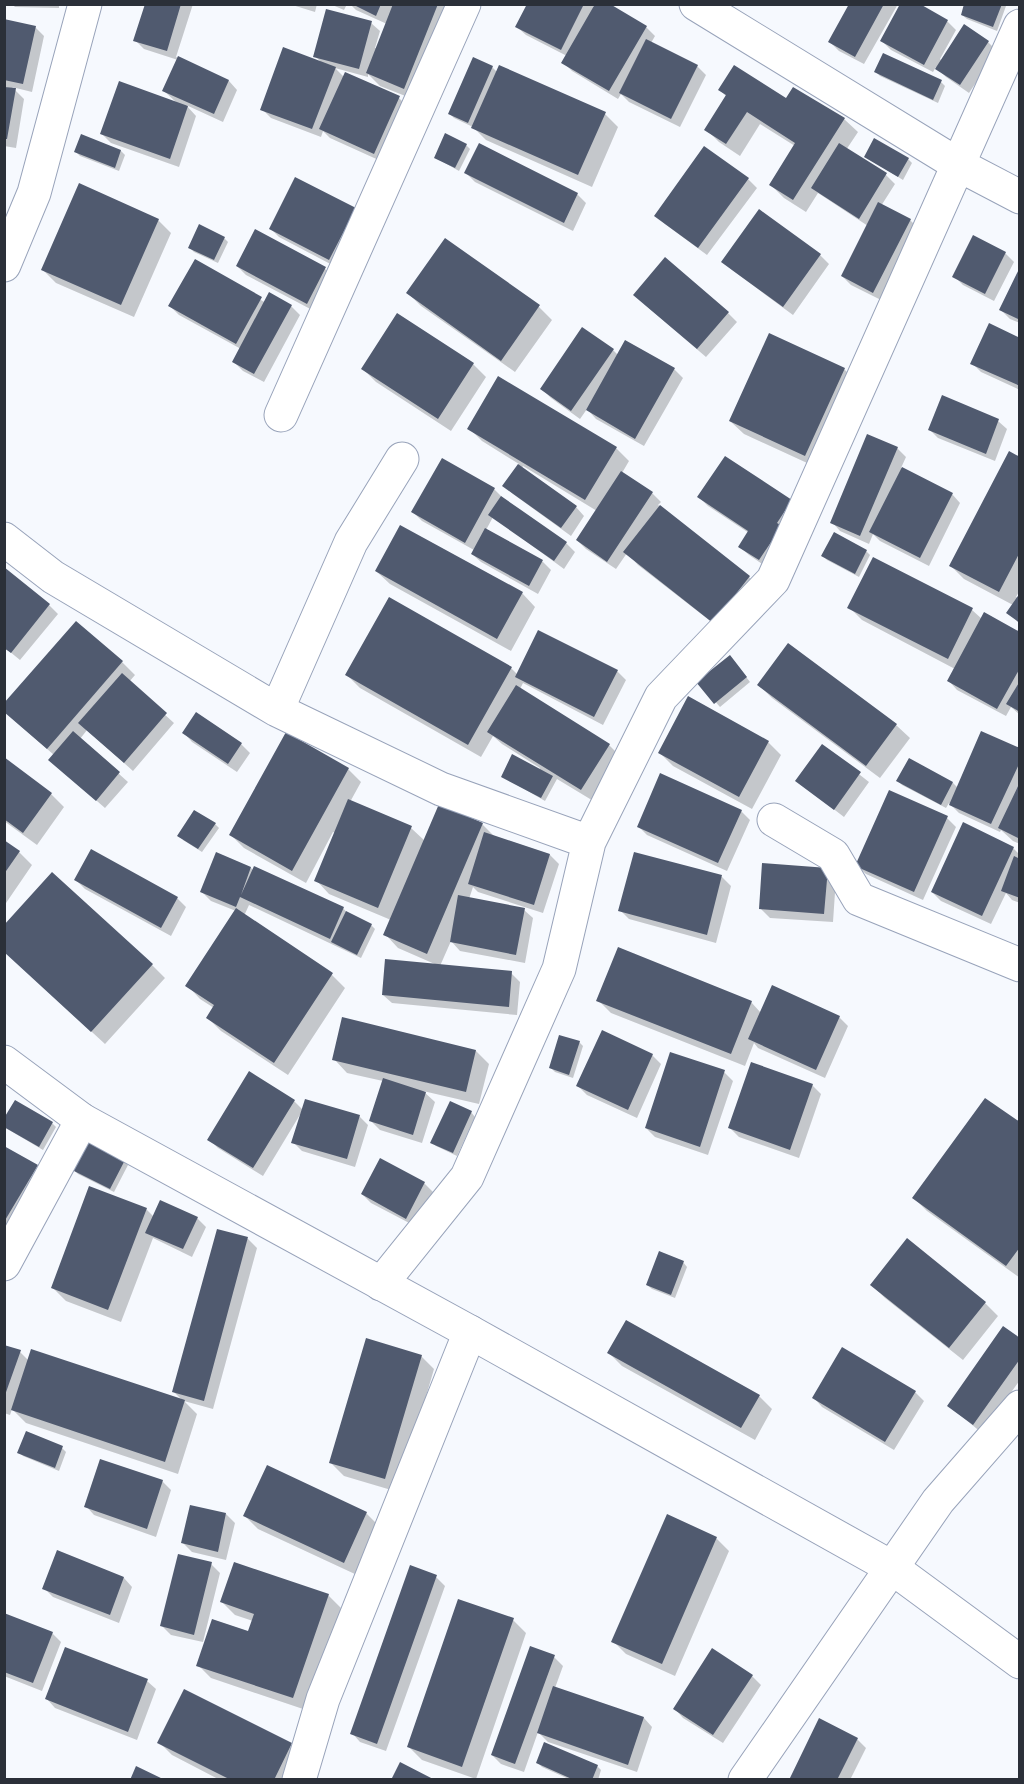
<svg xmlns="http://www.w3.org/2000/svg" width="1024" height="1784" font-family="'Space Grotesk',sans-serif">
<rect width="100%" height="100%" fill="#f6f9fe"/>
<path fill="#0003" d="M12,4H59V8L15,7Z
M146,4H193L176,57L229,81L237,90L223,122L186,105L196,116L179,167L111,143L102,134L177,103L164,91L178,60L144,49L135,40Z
M289,4H317L315,12Z
M330,4H347L344,10Z
M350,4H457L418,101L380,86L368,74V77L335,68L344,77L399,98L408,107L383,162L330,138L323,131L321,137L271,118L262,109L322,63L315,56L371,23L380,31L375,48H377L387,24L356,10Z
M528,4H591L595,8L607,4L646,27L655,36L651,43L697,66L706,75L680,127L629,102L621,94L618,99L572,71L563,62L567,56L526,35L517,27Z
M851,4H898L864,64L839,51L830,42Z
M917,4L947,21L956,30L940,59L942,61L988,42L997,51L969,93L946,77L936,67L933,72L891,50L882,41Z
M966,4H1004L1006,6L997,31L967,19L962,15Z
M4,20L35,27L44,36L32,92L12,87L24,99L16,148L4,146Z
M474,59L492,67L497,72L605,114L618,127L592,187L486,140L473,127L454,118L449,113Z
M876,72L941,82L945,86L938,103L880,76Z
M793,89L844,119L858,132L846,150L886,175L895,184L881,206L910,220L919,229L883,301L851,285L842,276L868,226L818,193L806,212L784,198L770,184L795,146L760,124L740,156L719,142L706,129L727,97L720,90L786,100Z
M466,145L470,149L459,171L436,158Z
M121,151L125,155L119,171L80,156L76,152Z
M866,157L908,159L912,163L903,180Z
M466,173L577,194L586,203L573,231L475,182Z
M748,179L757,188L707,255L665,224L656,215Z
M355,209L338,268L279,237L271,229Z
M760,211L820,255L829,264L793,315L732,270L723,262Z
M158,220L171,233L134,317L56,283L43,270Z
M224,238L228,242L218,263L194,252L190,248Z
M1005,253L1014,262L994,301L963,285L954,276Z
M195,261L266,303L291,306L300,315L264,382L243,371L234,362L241,349L179,315L170,306Z
M237,266L325,269L334,277L316,312L246,275Z
M1020,273V323L1010,319L1001,310Z
M408,293L539,307L552,320L515,372L421,306Z
M644,304L728,313L737,322L706,357Z
M770,335L844,369L858,383L818,468L744,434L730,421Z
M1020,339V390L981,372L972,363Z
M613,350L618,355L674,369L683,378L644,446L596,419L587,409L580,419L551,398L542,389Z
M473,364L486,377L451,431L376,382L363,369Z
M943,397L998,421L1007,429L995,461L938,438L929,429Z
M469,428L616,448L629,461L622,473L652,493L661,502L658,505L749,577L762,590L727,634L638,565L627,553L616,569L586,549L577,540L597,511L523,466L522,468L576,507L584,516L571,536L513,494L504,485L519,464L482,441Z
M897,448L906,457L901,468L952,494L960,503L929,566L880,541L873,534L869,544L840,531L832,522Z
M1020,459V590L1016,597L1018,598L1020,596V624L1008,613L1013,605L964,579L951,566Z
M442,460L494,489L503,498L566,543L575,552L564,569L493,517L486,530L543,562L551,570L538,594L481,562L472,554L474,550L422,521L413,512Z
M699,497L791,501L768,568L749,555L740,547L749,533L708,506Z
M866,551L870,555L859,577L827,560L823,556Z
M873,559L972,610L982,619L1020,634V715L1011,707L1006,716L957,690L949,681L955,669L862,620L849,607Z
M376,571L522,593L535,607L511,651L390,584Z
M49,605L58,614L20,660L4,647Z
M788,645L896,725L910,738L880,778L772,698L759,685Z
M734,661L750,682L720,707L699,683Z
M122,662L135,675L129,682L174,723L133,771L87,730L80,739L128,782L105,808L59,768L54,755L15,721Z
M511,668L518,675L617,671L626,680L603,725L523,683L520,689L609,745L622,758L595,802L557,779L545,801L502,776L539,770L540,768L502,744L493,736L481,757L360,688L347,675Z
M184,733L241,744L250,753L237,772L192,742Z
M768,742L781,755L752,809L673,766L660,753Z
M823,746L869,782L844,817L797,781Z
M1020,750V844L1013,841L1001,830L1000,832L959,813L949,803L946,808L902,785L898,781L909,760L953,783L958,788Z
M4,759L51,794L64,807L37,845L4,821Z
M348,769L361,782L350,802L411,828L425,841L482,824L494,836L550,855L559,864L543,913L478,892L473,887L469,899L524,910L533,918L525,963L460,951L451,941L440,966L511,973L520,982L517,1015L392,1003L383,995L437,965L398,948L385,934L391,920L329,894L316,880L335,833L333,832L306,883L244,848L231,835Z
M741,811L750,820L727,871L647,835L639,827Z
M947,818L956,827L923,900L866,874L857,866Z
M215,824L219,828L202,852L183,840Z
M4,842L19,852L32,865L4,906Z
M1013,848L1020,855V903L1012,900L1006,893L991,924L941,901L932,892Z
M91,851L177,898L186,907L171,936L85,889L76,880Z
M635,854L722,877L731,886L716,943L629,919L620,910Z
M251,868L254,871L343,908L349,915L371,925L375,929L361,958L249,905L244,916L332,975L345,988L288,1075L221,1031L208,1018L214,1008L200,999L187,985L236,911L211,901L202,892Z
M827,869L836,878L833,922L770,918L761,909Z
M4,951L152,965L165,978L105,1044Z
M598,1000L751,1002L761,1013L839,1017L848,1026L825,1078L758,1048L754,1043L745,1066L611,1013Z
M579,1042L583,1046L573,1078L555,1072L551,1068Z
M476,1051L489,1064L479,1104L423,1091L435,1102L422,1143L380,1130L371,1121L383,1081L347,1073L334,1059Z
M652,1055L661,1064L637,1118L587,1095L578,1086Z
M724,1072L733,1081L708,1155L655,1137L646,1128Z
M812,1085L821,1094L799,1158L739,1137L730,1128Z
M294,1101L303,1110L359,1116L368,1125L355,1167L302,1151L293,1142L301,1113L263,1176L218,1148L209,1139Z
M471,1112L475,1117L457,1156L436,1146L432,1142Z
M52,1123L56,1127L43,1150L4,1127Z
M1020,1124V1278L927,1211L914,1198Z
M4,1148L37,1166L50,1180L4,1257Z
M124,1161L128,1165L114,1192L78,1174L74,1170Z
M424,1183L433,1192L415,1226L371,1203L362,1194Z
M146,1209L154,1217L197,1218L206,1227L192,1257L153,1238L121,1322L66,1301L53,1288Z
M218,1231L248,1239L257,1248L213,1409L184,1401L197,1414L178,1474L26,1423L12,1409L10,1415L4,1413V1346L20,1352L28,1360L182,1400L174,1392Z
M683,1262L687,1267L675,1298L652,1289L647,1285Z
M872,1285L985,1303L998,1316L963,1360L885,1298Z
M1020,1340V1380L982,1433L949,1406Z
M609,1353L759,1396L772,1409L755,1440L622,1366Z
M421,1356L434,1369L398,1492L344,1476L331,1463Z
M915,1392L924,1401L894,1450L822,1407L814,1398Z
M62,1448L66,1452L59,1471L23,1456L19,1452Z
M162,1481L171,1490L156,1537L94,1515L86,1506Z
M366,1513L379,1526L357,1575L258,1529L245,1516Z
M226,1514L235,1523L226,1560L192,1552L183,1543Z
M716,1538L729,1551L675,1676L626,1654L613,1641Z
M211,1564L220,1573L203,1642L171,1635L162,1626Z
M436,1577L445,1586L386,1751L360,1742L352,1733Z
M124,1578L132,1587L119,1623L53,1597L44,1588Z
M328,1595L341,1608L306,1710L211,1678L198,1665L249,1633L253,1621L235,1615L222,1602Z
M4,1614L52,1633L61,1642L42,1691L4,1676Z
M513,1620L526,1633L476,1779L422,1760L409,1747Z
M554,1657L563,1666L555,1688L644,1718L652,1727L637,1772L548,1742L538,1732L524,1772L501,1764L492,1755Z
M752,1676L761,1685L723,1743L683,1718L675,1709Z
M147,1681L156,1689L137,1740L55,1708L47,1699Z
M857,1739L866,1748L850,1780H790Z
M159,1742L291,1744L304,1757L293,1780H220L172,1755Z
M538,1763L597,1766L601,1770L598,1780H571L542,1767Z"/>
<path fill="#505a6f" d="M145,4H181L167,51L133,41Z
M352,4H381L376,16Z
M393,4H438L404,89L366,73Z
M527,4H584L561,50L515,27Z
M595,4H610L647,26L609,91L561,63Z
M849,4H884L855,57L828,42Z
M900,4H920L948,20L924,65L880,41Z
M964,4H1002L993,27L961,15Z
M326,9L372,21L359,69L313,57Z
M4,19L36,26L23,84L4,80Z
M964,24L989,41L960,85L935,69Z
M646,39L698,65L671,119L619,93Z
M283,47L336,67L312,129L260,110Z
M883,53L942,80L933,100L874,72Z
M178,56L229,80L214,114L162,91Z
M473,57L493,66L468,123L448,114Z
M499,65L606,112L578,175L471,128Z
M734,65L786,98L793,87L845,118L793,200L769,185L795,143L747,112L726,144L704,130L726,95L718,90Z
M345,72L400,96L374,154L319,129Z
M119,81L188,106L170,159L100,134Z
M4,87L16,88L7,139H4Z
M445,133L467,144L455,168L434,158Z
M81,134L121,150L115,168L74,152Z
M874,138L909,158L898,177L864,157Z
M479,143L578,193L564,223L464,173Z
M839,143L887,173L859,219L811,188Z
M704,146L749,178L698,248L654,216Z
M295,177L356,208L329,260L269,229Z
M79,183L159,219L121,305L41,270Z
M878,202L911,219L873,293L841,276Z
M759,209L821,254L783,307L721,262Z
M199,224L225,237L214,260L188,248Z
M255,229L326,267L307,304L236,266Z
M973,235L1006,252L985,294L952,277Z
M445,238L540,305L501,361L406,293Z
M665,257L729,312L697,349L633,295Z
M195,259L262,297L236,344L168,306Z
M1020,267V320L999,310Z
M269,292L292,305L254,374L232,362Z
M397,313L474,363L438,419L361,369Z
M989,323L1020,338V386L970,364Z
M582,327L614,349L571,411L540,389Z
M769,333L845,368L805,456L729,421Z
M625,340L675,368L635,439L586,410Z
M498,376L617,447L585,500L467,429Z
M942,395L999,419L986,454L928,430Z
M867,434L898,447L860,536L830,523Z
M1009,451L1020,457V552L999,592L949,566Z
M725,456L792,500L777,523L782,526L759,560L738,547L748,531L697,497Z
M442,458L495,488L465,543L411,512Z
M518,464L577,506L561,528L502,486Z
M902,467L953,493L920,558L869,532Z
M621,471L653,492L607,562L576,540Z
M501,496L567,542L554,561L488,515Z
M660,505L750,576L713,623L623,552Z
M400,525L523,592L497,639L375,571Z
M485,528L543,560L529,586L471,554Z
M834,532L867,550L855,574L821,556Z
M873,557L973,608L948,659L847,608Z
M4,567L50,604L11,653L4,648Z
M1020,593V623L1006,613Z
M389,597L512,667L468,745L345,675Z
M984,612L1020,632V668L997,709L947,681Z
M76,621L123,661L47,749L4,712V703Z
M538,630L618,670L594,717L515,677Z
M788,643L897,724L866,766L757,685Z
M730,655L747,677L714,704L696,682Z
M122,673L167,713L124,763L78,723Z
M1020,681V712L1006,704Z
M516,685L610,744L581,790L487,732Z
M688,696L769,741L739,797L658,753Z
M196,712L242,743L228,764L182,733Z
M73,731L120,772L96,801L48,760Z
M981,731L1020,748V762L991,824L949,805Z
M286,732L349,768L292,871L229,835Z
M822,744L861,772L834,810L795,781Z
M512,754L553,776L541,798L501,777Z
M4,757L52,793L23,833L4,819Z
M909,758L953,782L941,805L896,781Z
M660,773L742,810L718,863L637,827Z
M1020,782V839L998,828Z
M889,790L948,816L914,892L855,866Z
M348,799L412,826L378,908L314,881Z
M439,804L483,823L427,954L383,935Z
M194,810L216,823L198,849L177,836Z
M963,822L1014,847L982,916L931,892Z
M484,832L550,854L534,905L468,884Z
M4,840L20,851L4,874Z
M91,849L178,897L161,928L74,880Z
M216,852L251,867L241,895L254,866L344,907L330,939L240,897L236,907L200,892Z
M634,852L722,875L707,935L618,911Z
M1014,856L1020,859V898L1001,891Z
M762,863L828,868L824,914L759,909Z
M52,872L153,964L91,1032L4,952V925Z
M458,895L525,908L516,955L450,942Z
M236,908L333,973L274,1063L206,1018L214,1005L185,986Z
M346,911L372,924L357,955L331,942Z
M618,947L752,1001L731,1054L596,1001Z
M385,959L512,971L509,1007L382,995Z
M772,985L840,1016L816,1070L748,1039Z
M342,1017L476,1050L466,1092L332,1060Z
M602,1030L653,1054L628,1110L576,1086Z
M559,1035L580,1041L569,1075L549,1068Z
M670,1052L725,1070L700,1147L645,1128Z
M751,1062L813,1084L790,1150L728,1128Z
M249,1071L295,1100L253,1168L207,1140Z
M383,1078L426,1092L413,1135L369,1121Z
M985,1098L1020,1122V1247L1006,1266L912,1198Z
M305,1099L360,1115L347,1159L291,1143Z
M15,1100L53,1122L39,1147L4,1127V1118Z
M450,1101L472,1111L453,1153L430,1143Z
M87,1140L125,1160L110,1189L72,1170Z
M4,1146L38,1165L4,1222Z
M380,1158L425,1182L406,1219L361,1194Z
M89,1186L147,1208L108,1310L51,1288Z
M160,1200L198,1217L183,1249L145,1233Z
M217,1229L248,1237L204,1401L172,1392Z
M907,1238L986,1302L949,1348L870,1285Z
M659,1251L684,1261L671,1295L646,1285Z
M626,1320L760,1395L741,1428L607,1353Z
M1003,1326L1020,1338V1359L973,1425L947,1406Z
M366,1338L422,1355L385,1479L329,1463Z
M4,1345L21,1350L5,1395H4Z
M842,1347L916,1391L885,1442L812,1398Z
M31,1349L185,1400L165,1462L11,1410Z
M26,1431L63,1446L55,1468L17,1453Z
M100,1459L163,1480L147,1529L84,1507Z
M267,1465L367,1512L344,1563L243,1516Z
M190,1505L226,1513L218,1552L181,1543Z
M667,1514L717,1537L662,1664L611,1642Z
M57,1550L124,1577L110,1615L42,1589Z
M178,1554L212,1562L194,1635L160,1626Z
M234,1562L329,1594L293,1698L196,1666L212,1619L248,1631L254,1614L220,1602Z
M410,1565L437,1575L377,1744L350,1734Z
M458,1599L514,1618L462,1767L407,1747Z
M4,1613L53,1632L33,1683L4,1672Z
M530,1646L555,1655L515,1764L491,1755Z
M65,1647L148,1679L128,1732L45,1699Z
M712,1648L753,1675L713,1735L673,1709Z
M553,1686L644,1717L628,1765L537,1733Z
M184,1689L292,1743L274,1780H231L157,1743Z
M819,1718L858,1738L837,1780H789Z
M544,1742L598,1765L592,1780H574L536,1763Z
M400,1762L435,1780H391Z
M136,1766L165,1780H130Z"/>
<g fill="none" stroke-linecap="round" stroke-linejoin="round">
<g stroke="#98a3ba" stroke-width="35">
<path id="minor" d="M696,4L957,164L1020,197
M281,415L464,4
M4,539L53,577L277,710L441,789L589,842
M277,710L351,542L402,459
M774,820L833,855L859,899L1020,965
M4,1264L82,1120
M381,1284L467,1177L559,969L589,842L661,697L773,580L1020,26
M299,1780L323,1699L470,1332
M745,1780L938,1501L1020,1407"/>
</g>
<g stroke="#98a3ba" stroke-width="35">
<path id="tertiary" d="M4,265L34,193L85,4
M4,1062L82,1120L470,1332L891,1567L1020,1662"/>
</g>
<use href="#minor" stroke="#fff" stroke-width="33"/>
<use href="#tertiary" stroke="#fff" stroke-width="33"/>
</g>
<rect width="1024" height="1784" fill="none" stroke="#2b3039" stroke-width="12"/>
</svg>
